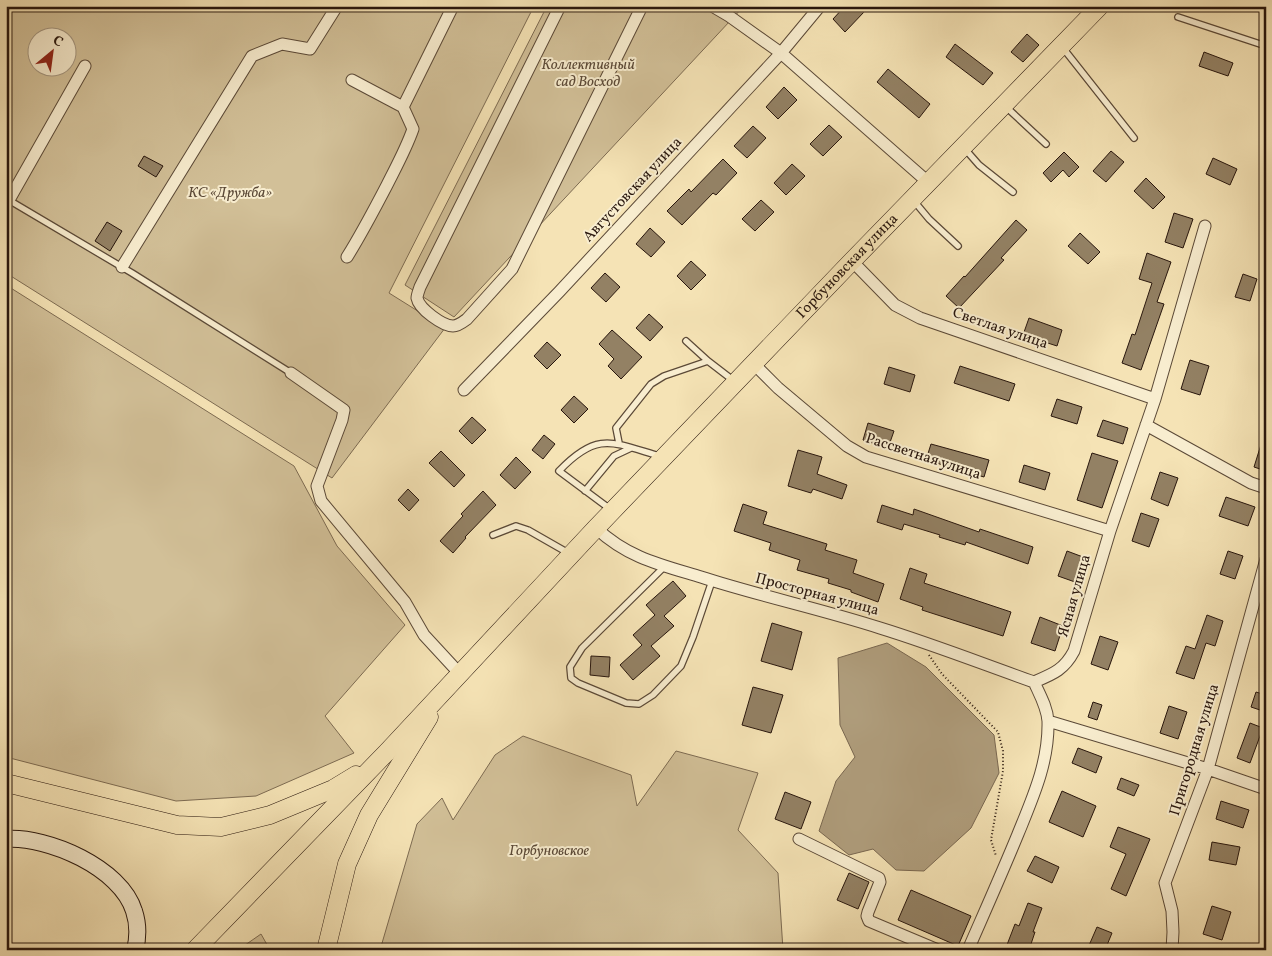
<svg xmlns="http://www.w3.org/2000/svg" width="1272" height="956" font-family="Vollkorn,serif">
<rect width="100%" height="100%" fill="#f5e3b5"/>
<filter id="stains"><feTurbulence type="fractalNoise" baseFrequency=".004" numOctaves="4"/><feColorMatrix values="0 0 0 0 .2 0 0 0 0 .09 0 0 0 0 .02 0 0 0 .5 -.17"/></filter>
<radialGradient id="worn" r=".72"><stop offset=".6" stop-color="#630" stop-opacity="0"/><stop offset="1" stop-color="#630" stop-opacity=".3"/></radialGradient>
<path fill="#d2c098" stroke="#7d6b52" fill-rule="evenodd" d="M6,6H534L389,293L445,328L332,478L6,273ZM38,38H68V68H38Z
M547,6H744L454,317L405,285Z
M6,285L294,466L337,546L405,625L325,716L354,753L256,796L176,801L6,757Z
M523,736L631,775L637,806L676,751L758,773L738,830L778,873L783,950H380L417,824L442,798L453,820L495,755Z
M261,934L270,950H238Z"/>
<path fill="#af9d7c" stroke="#796750" d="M887,643L926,667L994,735L999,773L971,828L924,871L896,870L873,849L849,855L819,831L836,781L855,757L840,725L838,658Z"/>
<path fill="#938164" stroke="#28160d" d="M845,6H858L864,12L845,32L833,19Z
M1027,34L1039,45L1023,62L1011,52Z
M955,44L993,73L983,85L946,57Z
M1204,52L1233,63L1228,76L1199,66Z
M888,69L930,104L919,118L877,82Z
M784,87L797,100L778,119L766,107Z
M829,125L842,137L823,156L810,144Z
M753,126L766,138L747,158L734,146Z
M1111,151L1124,162L1106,182L1093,171Z
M1064,152L1079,167L1069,177L1063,170L1051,182L1043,173Z
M144,156L163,166L156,177L138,166Z
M1213,158L1237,169L1230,185L1206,174Z
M723,159L737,173L716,195L713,193L682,225L667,211L689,189L691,192Z
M792,164L805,176L786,195L774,183Z
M1146,178L1165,197L1153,209L1134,191Z
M761,200L774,212L755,231L742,219Z
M1174,213L1193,219L1183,248L1165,242Z
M1016,220L1027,230L1001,258L1004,260L959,308L946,296L964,276L965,277Z
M107,222L122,231L110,251L95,241Z
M650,228L665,242L651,257L636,244Z
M1080,233L1100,252L1088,264L1068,246Z
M1147,253L1171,262L1157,302L1164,304L1141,370L1122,363L1132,334L1135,335L1152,283L1139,279Z
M691,261L706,275L691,290L677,276Z
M605,273L620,287L606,302L591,288Z
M1243,274L1257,279L1250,301L1235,297Z
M649,314L663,327L650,341L636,328Z
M1029,318L1062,330L1057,346L1023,335Z
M612,330L642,357L621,379L608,366L614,359L599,344Z
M547,342L561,355L547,369L534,356Z
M1190,360L1209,366L1200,395L1181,389Z
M960,366L1015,384L1009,401L954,383Z
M889,367L915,375L910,392L884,384Z
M574,396L588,409L574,423L561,410Z
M1057,399L1082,407L1077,424L1051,416Z
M472,417L486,430L472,444L459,431Z
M1103,420L1128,428L1123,444L1097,436Z
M868,423L894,431L888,448L863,440Z
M544,435L555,444L543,459L532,450Z
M1264,435L1266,436V471L1254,467Z
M931,444L989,460L984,477L926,460Z
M798,450L822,457L817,474L847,485L842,499L813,489L811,493L788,486Z
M441,451L465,475L454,487L429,463Z
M1092,453L1118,461L1102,508L1077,500Z
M516,457L531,472L515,489L500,475Z
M1024,465L1050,473L1045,490L1019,482Z
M1160,472L1178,478L1168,506L1151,499Z
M408,489L419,500L409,511L398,500Z
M483,491L496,505L465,537L466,538L453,553L440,541L463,516L461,514Z
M1226,497L1255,507L1248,526L1219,516Z
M743,504L767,512L763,524L827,544L825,550L857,560L853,573L884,584L878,602L851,592V590L828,583L829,579L797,570L800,560L769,550L771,543L734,531Z
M882,505L913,515L914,509L979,532L980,529L1033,547L1028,564L966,542L965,545L939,537L940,535L904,524L902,530L877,522Z
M1141,513L1159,519L1149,547L1132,541Z
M1067,551L1083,557L1075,582L1058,576Z
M1228,551L1243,556L1235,579L1220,574Z
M910,568L927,574L924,583L1011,612L1003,636L922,610L923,607L900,599Z
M673,581L686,596L664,616L674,626L651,646L660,656L633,680L620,665L642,645L633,635L655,615L646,605Z
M1207,615L1223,621L1215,646L1206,643L1194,679L1176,673L1186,646L1195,649Z
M1040,617L1063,626L1055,651L1031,643Z
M772,623L802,632L792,670L761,661Z
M1100,636L1118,642L1108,670L1091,664Z
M591,656L610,657L609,677L590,675Z
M753,687L783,695L771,733L742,725Z
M1256,692L1266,695V712L1251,707Z
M1093,702L1102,705L1097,720L1088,717Z
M1169,706L1187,712L1178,739L1160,733Z
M1250,723L1263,728L1250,763L1237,758Z
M1078,748L1102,757L1096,773L1072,763Z
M1121,778L1139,785L1134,796L1117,789Z
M1062,791L1096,806L1083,837L1049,822Z
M785,792L811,802L801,829L775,819Z
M1221,801L1249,810L1243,828L1216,819Z
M1118,827L1150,839L1126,896L1111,889L1126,854L1110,847Z
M1212,842L1240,847L1236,865L1209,860Z
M1035,856L1059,867L1052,883L1027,871Z
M849,873L869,882L858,909L837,900Z
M911,890L971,916L958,946L898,920Z
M1028,903L1042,908L1033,932H1035L1029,950H1005L1015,924L1019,926Z
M1212,906L1231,912L1222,940L1203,934Z
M1097,927L1112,933L1105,950H1087Z"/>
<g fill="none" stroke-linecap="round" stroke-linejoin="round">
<g stroke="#5b4937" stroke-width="8">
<path id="service" d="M1178,17L1266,46
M1063,48L1134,138
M1005,106L1046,144
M965,149L979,165L1013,192
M7,199L132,273L291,373
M914,201L929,219L958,246
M686,341L708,361L734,381
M619,443L616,428L651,384L664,376L708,361
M585,491L614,456L631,448
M610,509L559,471C597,431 612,442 659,456
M493,535L516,526L528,530L570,554
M665,566L582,648L570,667L571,678L578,683L626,703L639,704L653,695L681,666L693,637L712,581"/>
</g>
<g stroke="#5b4937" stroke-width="13">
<path id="minor" d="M560,6L420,287C419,290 417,295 417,298C419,309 443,326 453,326C458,326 463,322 467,319L512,269L642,6
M712,6L729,16L781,53L929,183
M403,107L453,6
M9,200L85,66
M347,257C362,233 374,210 387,185C396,167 406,149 413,129L403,107L352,80
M852,261L895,305L920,318L1155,399
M122,267L252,56L282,44L310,49L337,6
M754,364L778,388L847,446L866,457L1110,531
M291,373L344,410L342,420L317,486L321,501L405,602L424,635L460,674
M464,390L559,292L781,53L820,6
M1146,425L1251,483L1266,488
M596,528C628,558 661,565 701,577C760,596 821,609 880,628C932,644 983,664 1034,682
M1048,721L1208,769L1266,789
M799,839L879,878L880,882L868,912L867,916L869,921L938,950
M968,950C985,911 1002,873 1018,834C1033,797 1049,762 1048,721C1047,707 1040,695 1034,682C1053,674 1064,670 1074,651L1110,531L1155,399L1205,226
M1172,950L1173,932L1172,911L1165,883L1208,769L1266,559"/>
</g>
<g stroke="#28160d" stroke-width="18">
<path id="secondary" d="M6,839C48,836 121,868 134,911C138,923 138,938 135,950"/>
</g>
<g stroke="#28160d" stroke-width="19">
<g id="primary">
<path d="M6,783L177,825L221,827L270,815L333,789L356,775"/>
<path id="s1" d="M195,950L387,752L596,528L852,261L1100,6"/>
<path d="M326,950L347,864L369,815L429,717"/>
</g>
</g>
<path stroke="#28160d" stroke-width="2" stroke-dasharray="1 2.5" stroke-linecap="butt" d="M929,655L942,674L998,732L1003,751V771L991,840L996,856"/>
<use href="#service" stroke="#f8edcf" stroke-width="5.5"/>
<use href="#minor" stroke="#f8edcf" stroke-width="11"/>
<use href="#secondary" stroke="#f8edcf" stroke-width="16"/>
<use href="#primary" stroke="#f5e3b5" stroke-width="18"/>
</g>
<g text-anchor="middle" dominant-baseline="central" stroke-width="4" stroke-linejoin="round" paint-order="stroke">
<g font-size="15" font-style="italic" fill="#5b4937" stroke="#f8edcf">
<text x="588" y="65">Коллективный<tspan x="588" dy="17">сад Восход</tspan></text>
<text x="230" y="193">КС «Дружба»</text>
<text x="549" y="851">Горбуновское</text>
</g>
<g font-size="15" fill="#28160d" stroke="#f8edcf">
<text transform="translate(633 190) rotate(-47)">Августовская улица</text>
<text stroke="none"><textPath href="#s1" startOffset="945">Горбуновская улица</textPath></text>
<text transform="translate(1000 329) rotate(19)">Светлая улица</text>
<text transform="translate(923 457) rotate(18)">Рассветная улица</text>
<text transform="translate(817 595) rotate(15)">Просторная улица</text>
<text transform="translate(1075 596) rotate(-74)">Ясная улица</text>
<text transform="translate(1195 750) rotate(-73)">Пригородная улица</text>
</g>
</g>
<rect width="1272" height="956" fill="none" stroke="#f5e3b5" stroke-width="25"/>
<rect x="8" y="8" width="1257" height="941" fill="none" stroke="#28160d" stroke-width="2.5"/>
<rect x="12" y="12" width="1247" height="931" fill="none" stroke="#28160d"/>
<g transform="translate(52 52) rotate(29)"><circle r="24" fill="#f8edcf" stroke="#a59781"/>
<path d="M0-4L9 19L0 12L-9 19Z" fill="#8f2418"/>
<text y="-8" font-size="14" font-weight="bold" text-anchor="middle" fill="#28160d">С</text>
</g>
<rect width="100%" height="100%" filter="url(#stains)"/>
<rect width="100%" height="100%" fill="url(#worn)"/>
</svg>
